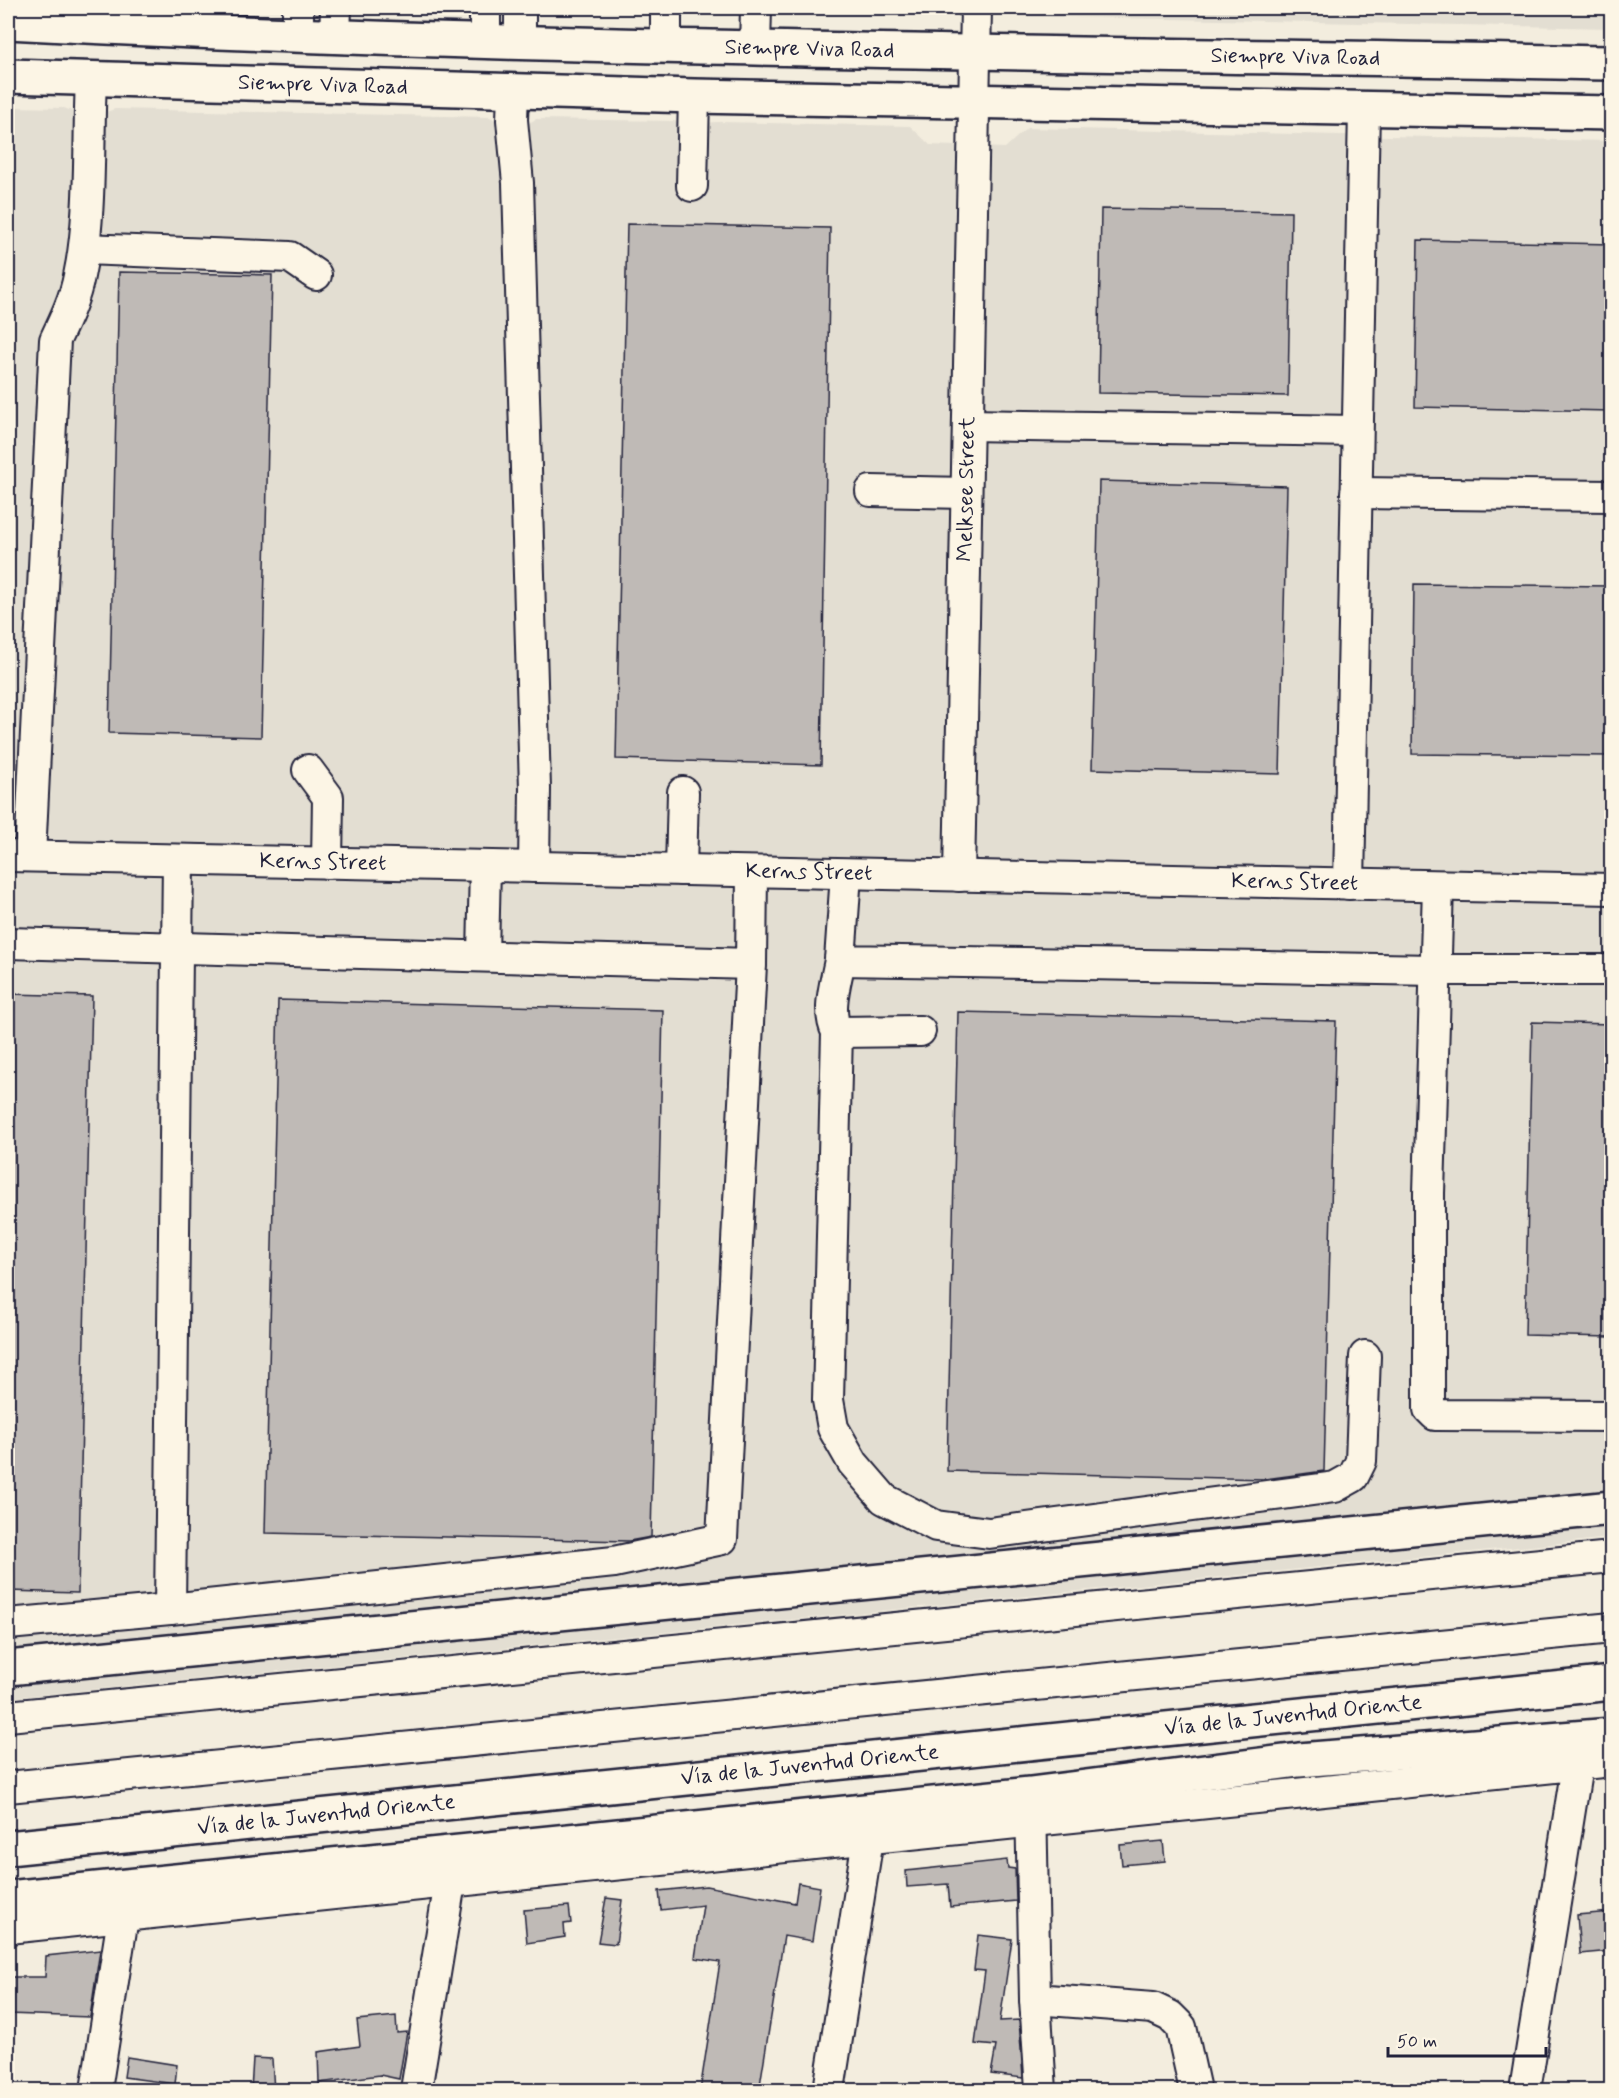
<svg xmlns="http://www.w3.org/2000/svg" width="1619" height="2098" font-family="Mynerve,sans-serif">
<rect width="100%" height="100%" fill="#f3edde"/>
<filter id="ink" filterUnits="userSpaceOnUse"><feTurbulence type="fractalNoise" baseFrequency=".0167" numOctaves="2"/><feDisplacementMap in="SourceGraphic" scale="12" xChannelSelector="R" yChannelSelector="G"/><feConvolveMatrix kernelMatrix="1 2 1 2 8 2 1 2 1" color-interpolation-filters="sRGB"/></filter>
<g filter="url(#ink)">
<path fill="#e3ded2" d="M689,8H928L919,15Z
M1011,8H1611L1612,28L1021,16Z
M8,107L64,108L74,112H106L115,109L490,117L499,122L529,123L536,119L674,121L681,124L718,122L910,126L930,145L1005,148L1027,128L1611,141V1538L8,1698Z"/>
<path fill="#bfbab6" stroke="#22223b" stroke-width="1.5" d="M1101,209L1291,212L1288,396L1098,393Z
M627,224L830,228L821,765L616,759Z
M1418,240L1611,244V411L1415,407Z
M119,272L272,275L261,737L109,733Z
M1099,481L1287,486L1280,774L1092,769Z
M1414,584L1611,586V756L1412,754Z
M8,994L92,996L78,1593L8,1591Z
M278,1000L663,1010L651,1537L629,1541L265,1533Z
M958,1012L1336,1021L1324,1471L1265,1479L947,1471Z
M1532,1022L1611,1024V1337L1525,1335Z
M1163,1841L1165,1861L1122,1865L1120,1845Z
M1007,1860L1008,1868L1015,1869L1016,1901L950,1907L948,1884L907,1887L906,1871Z
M798,1883L820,1887L812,1941L784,1936L759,2091H700L720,1962L695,1958L703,1905L661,1910L659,1891L706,1886L795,1903Z
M606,1898L622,1900L616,1944L598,1942Z
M569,1906L571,1923L564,1924L565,1937L527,1943L524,1910Z
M1611,1912V1951L1580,1954L1577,1915Z
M978,1935L1012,1939L1000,2021L1019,2020L1023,2078L991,2074L996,2046L975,2044L985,1971L974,1970Z
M100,1950L90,2017L8,2014V1977H45L46,1956Z
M396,2016L397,2033L407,2032L399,2079L380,2075L319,2083L318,2052L360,2046L357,2020Z
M127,2057L177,2065L175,2084L124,2077Z
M253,2058L272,2059L274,2091H251Z"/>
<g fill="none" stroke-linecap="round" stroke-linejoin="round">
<g stroke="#22223b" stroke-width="34">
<g id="minor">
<path d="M298,35V8"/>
<path d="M335,35L336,8"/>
<path d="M485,40V8"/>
<path d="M520,41V8"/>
<path d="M666,45V8"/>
<path d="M755,47L756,8"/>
<path d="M513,91L512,120L518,183L535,789L534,867"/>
<path d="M692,186L694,96"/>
<path d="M84,249L290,257L316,275"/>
<path d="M968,425L1357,431"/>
<path d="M871,491L966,493"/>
<path d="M1356,493L1612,496"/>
<path d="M308,770L328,797L327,863"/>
<path id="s1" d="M8,856L1612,889"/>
<path d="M30,856L55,340C65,319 75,298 79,276C92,216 88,140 91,79"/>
<path d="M681,870L683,792"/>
<path d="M846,874L840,960L1436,970H1612"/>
<path id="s2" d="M959,876L976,8"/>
<path d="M1349,884L1364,109"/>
<path d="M1438,886L1429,1193V1409L1435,1415L1612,1416"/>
<path d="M8,943L751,964L752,873"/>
<path d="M483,955L485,866"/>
<path d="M840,960C836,982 826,1011 837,1032L828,1400L833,1428L853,1463L884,1499L936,1526L989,1533L1335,1487L1353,1477L1361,1461L1365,1356"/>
<path d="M837,1032L920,1031"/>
<path d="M170,1609L614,1562L722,1539L751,964"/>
<path d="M8,1624L170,1609L178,860"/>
<path d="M8,1716L1612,1557"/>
<path d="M8,1787L1612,1628"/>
<path d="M1031,1803L1035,1999L1041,2090"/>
<path d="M8,1928L1612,1761"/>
<path d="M1035,1999L1153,2008L1170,2016L1181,2027L1195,2090"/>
<path d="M96,2090L126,1898"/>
<path d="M416,2090L453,1864"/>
<path d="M829,2090L871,1819"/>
<path d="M1525,2090L1580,1747"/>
</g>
</g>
<g stroke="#22223b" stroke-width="38">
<g id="major">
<path id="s3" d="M8,22C541,51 1077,52 1612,63"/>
<path id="s4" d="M8,76L694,96L1612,113"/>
<path d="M8,1668L1612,1508"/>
</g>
</g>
<g stroke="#22223b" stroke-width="38">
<g id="highway">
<path id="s5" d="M8,1848L1612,1683"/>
<path d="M8,1898L1030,1794L1299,1760L1612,1735"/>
</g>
</g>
<use href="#minor" stroke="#fcf5e5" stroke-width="30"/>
<use href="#major" stroke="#fcf5e5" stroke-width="33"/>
<use href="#highway" stroke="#fcf5e5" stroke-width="33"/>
</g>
</g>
<g text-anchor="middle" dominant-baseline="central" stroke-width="4.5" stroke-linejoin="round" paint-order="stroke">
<g font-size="22" fill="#22223b" stroke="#fcf5e5">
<text stroke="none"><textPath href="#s3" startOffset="802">Siempre Viva Road</textPath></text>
<text stroke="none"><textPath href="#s3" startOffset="1288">Siempre Viva Road</textPath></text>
<text stroke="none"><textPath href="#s4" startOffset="315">Siempre Viva Road</textPath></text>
<text stroke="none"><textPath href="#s2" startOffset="387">Melksee Street</textPath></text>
<text stroke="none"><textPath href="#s1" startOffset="315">Kerns Street</textPath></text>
<text stroke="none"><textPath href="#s1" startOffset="801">Kerns Street</textPath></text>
<text stroke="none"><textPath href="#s1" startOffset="1287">Kerns Street</textPath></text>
<text stroke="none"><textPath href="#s5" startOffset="1292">Vía de la Juventud Oriente</textPath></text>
<text stroke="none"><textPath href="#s5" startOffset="806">Vía de la Juventud Oriente</textPath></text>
<text stroke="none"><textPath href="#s5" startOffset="320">Vía de la Juventud Oriente</textPath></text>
</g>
</g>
<rect width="1619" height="2098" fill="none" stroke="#fcf5e5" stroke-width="30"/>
<rect x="15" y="15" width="1589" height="2068" fill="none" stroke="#22223b" stroke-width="2" filter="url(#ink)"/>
<path d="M1388 2047v9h158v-9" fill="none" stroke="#22223b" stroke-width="3"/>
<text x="1397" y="2047" font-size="18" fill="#22223b" stroke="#fcf5e5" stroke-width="4.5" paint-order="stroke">50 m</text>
</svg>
